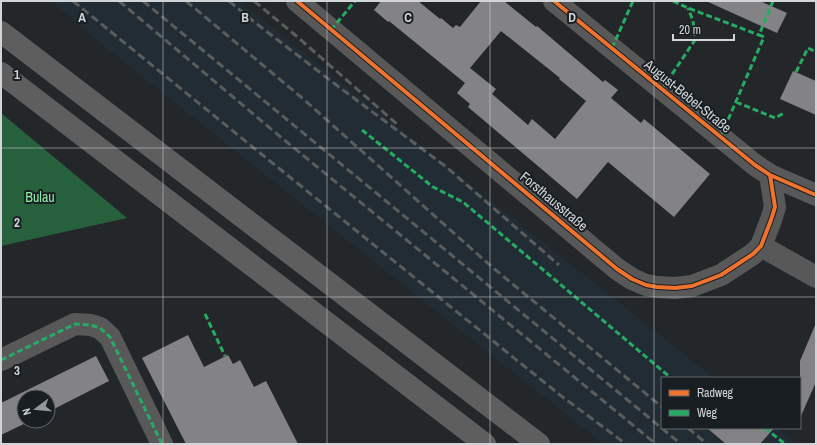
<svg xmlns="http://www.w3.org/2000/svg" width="817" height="445" font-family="'Archivo Narrow',sans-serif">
<rect width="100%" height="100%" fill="#242729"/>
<path fill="#222c34" d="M51,1H239L714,378H662V428H777L797,444H603L111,52Z"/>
<path fill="#27603d" d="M1,113L127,218L1,246Z"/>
<path fill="#838386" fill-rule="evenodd" d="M381,1H418L440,19L441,18L453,28L456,25L460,27L481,1H504L536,27L537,26L603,82L605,80L618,90L611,98L641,123L644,119L710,174L674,217L608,162L577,199L468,107L470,104L457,93L465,83L389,21L388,22L374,10ZM501,31L560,78L559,79L586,101L555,139L532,119L528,125L492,94L496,89L470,68Z
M706,1H760L787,13L777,33Z
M793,71L816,81V115L780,99Z
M816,323V382L800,418V361Z
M188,335L204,367L228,355L233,364L240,360L254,387L266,381L298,444H186L142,358Z
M96,356L109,381L48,412V397H24V421H30L1,435V403Z
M707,428H774L760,444H726Z"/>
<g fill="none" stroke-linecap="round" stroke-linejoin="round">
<path stroke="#595858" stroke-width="22" d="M297,1L617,269L632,279L646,285L657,287L675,288L692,286L721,275L753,254L761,246L771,220L775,207L770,175
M554,1L755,165L770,175L816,195
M761,246L816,277
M1,360L75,324L91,325L100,328L110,337L162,444"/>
<path stroke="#5f5e5f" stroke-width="22" d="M1,32L539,444
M1,73L485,444"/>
<path stroke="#5b5d5d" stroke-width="3" stroke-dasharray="8 4" stroke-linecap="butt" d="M73,1L260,153L560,395L626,444
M119,1L277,134L656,444
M143,1L681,444
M186,1L301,97L492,267L662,407
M229,1L253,21L335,84L445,166L559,265
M254,1L294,34L398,125
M688,428L707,444"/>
<path stroke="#26ab63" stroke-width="3" stroke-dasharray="6 3" stroke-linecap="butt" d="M673,1L688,8L759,35
M331,30L355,1
M612,48L633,1
M796,72L808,48L816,52
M662,89L695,40L693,21L688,8
M736,102L775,118L784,113
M362,130L433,187L463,202L671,378
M721,136L764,37L759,35L773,1
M205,314L225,356
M1,360L75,324L91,325L100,328L110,337L162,444
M765,428L785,444"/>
<g stroke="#181e22" stroke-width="6">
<path id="cycleway" d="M297,1L617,269L632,279L646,285L657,287L675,288L692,286L721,275L753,254L761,246L771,220L775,207L770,175
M554,1L755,165L770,175L816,195"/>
</g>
<use href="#cycleway" stroke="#ef722f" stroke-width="4"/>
</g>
<path fill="none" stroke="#d1d5d8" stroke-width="1" stroke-opacity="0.55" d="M163,1V444M327,1V444M490,1V444M654,1V444M1,148H816M1,297H816"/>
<g text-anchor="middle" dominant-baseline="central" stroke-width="4" stroke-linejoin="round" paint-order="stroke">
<g font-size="14" fill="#d1d5d8" stroke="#181e22">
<text transform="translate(688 96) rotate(39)">August-Bebel-Straße</text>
<text transform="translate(554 201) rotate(40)">Forsthausstraße</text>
</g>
<g font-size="14" fill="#8ce7a8" stroke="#181e22">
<text x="40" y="197">Bulau</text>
</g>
</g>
<g font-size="13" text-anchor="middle" font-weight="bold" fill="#d1d5d8" stroke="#181e22" stroke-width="4" stroke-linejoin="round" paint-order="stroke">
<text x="82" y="22">A</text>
<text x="245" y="22">B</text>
<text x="408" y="22">C</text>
<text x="572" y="22">D</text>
<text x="17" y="79">1</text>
<text x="17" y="227">2</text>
<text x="17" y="375">3</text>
</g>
<rect width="817" height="445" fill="none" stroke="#d1d5d8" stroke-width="4"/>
<rect x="661" y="377" width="140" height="52" fill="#181e22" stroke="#62676b"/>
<rect x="669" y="390" width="20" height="6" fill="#ef722f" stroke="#62676b"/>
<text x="697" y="397" font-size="12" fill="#d1d5d8">Radweg</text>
<rect x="669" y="410" width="20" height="6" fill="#26ab63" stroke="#62676b"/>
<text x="697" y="417" font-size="12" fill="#d1d5d8">Weg</text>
<g transform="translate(36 409) rotate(254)"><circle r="19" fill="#181e22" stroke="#62676b"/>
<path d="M0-3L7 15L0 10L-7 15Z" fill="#94989b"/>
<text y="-6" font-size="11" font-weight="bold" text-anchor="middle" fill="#d1d5d8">N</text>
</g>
<path d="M673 34v6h61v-6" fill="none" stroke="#d1d5d8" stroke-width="2"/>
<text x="679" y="34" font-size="12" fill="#d1d5d8" stroke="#181e22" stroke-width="3" paint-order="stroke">20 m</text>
</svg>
